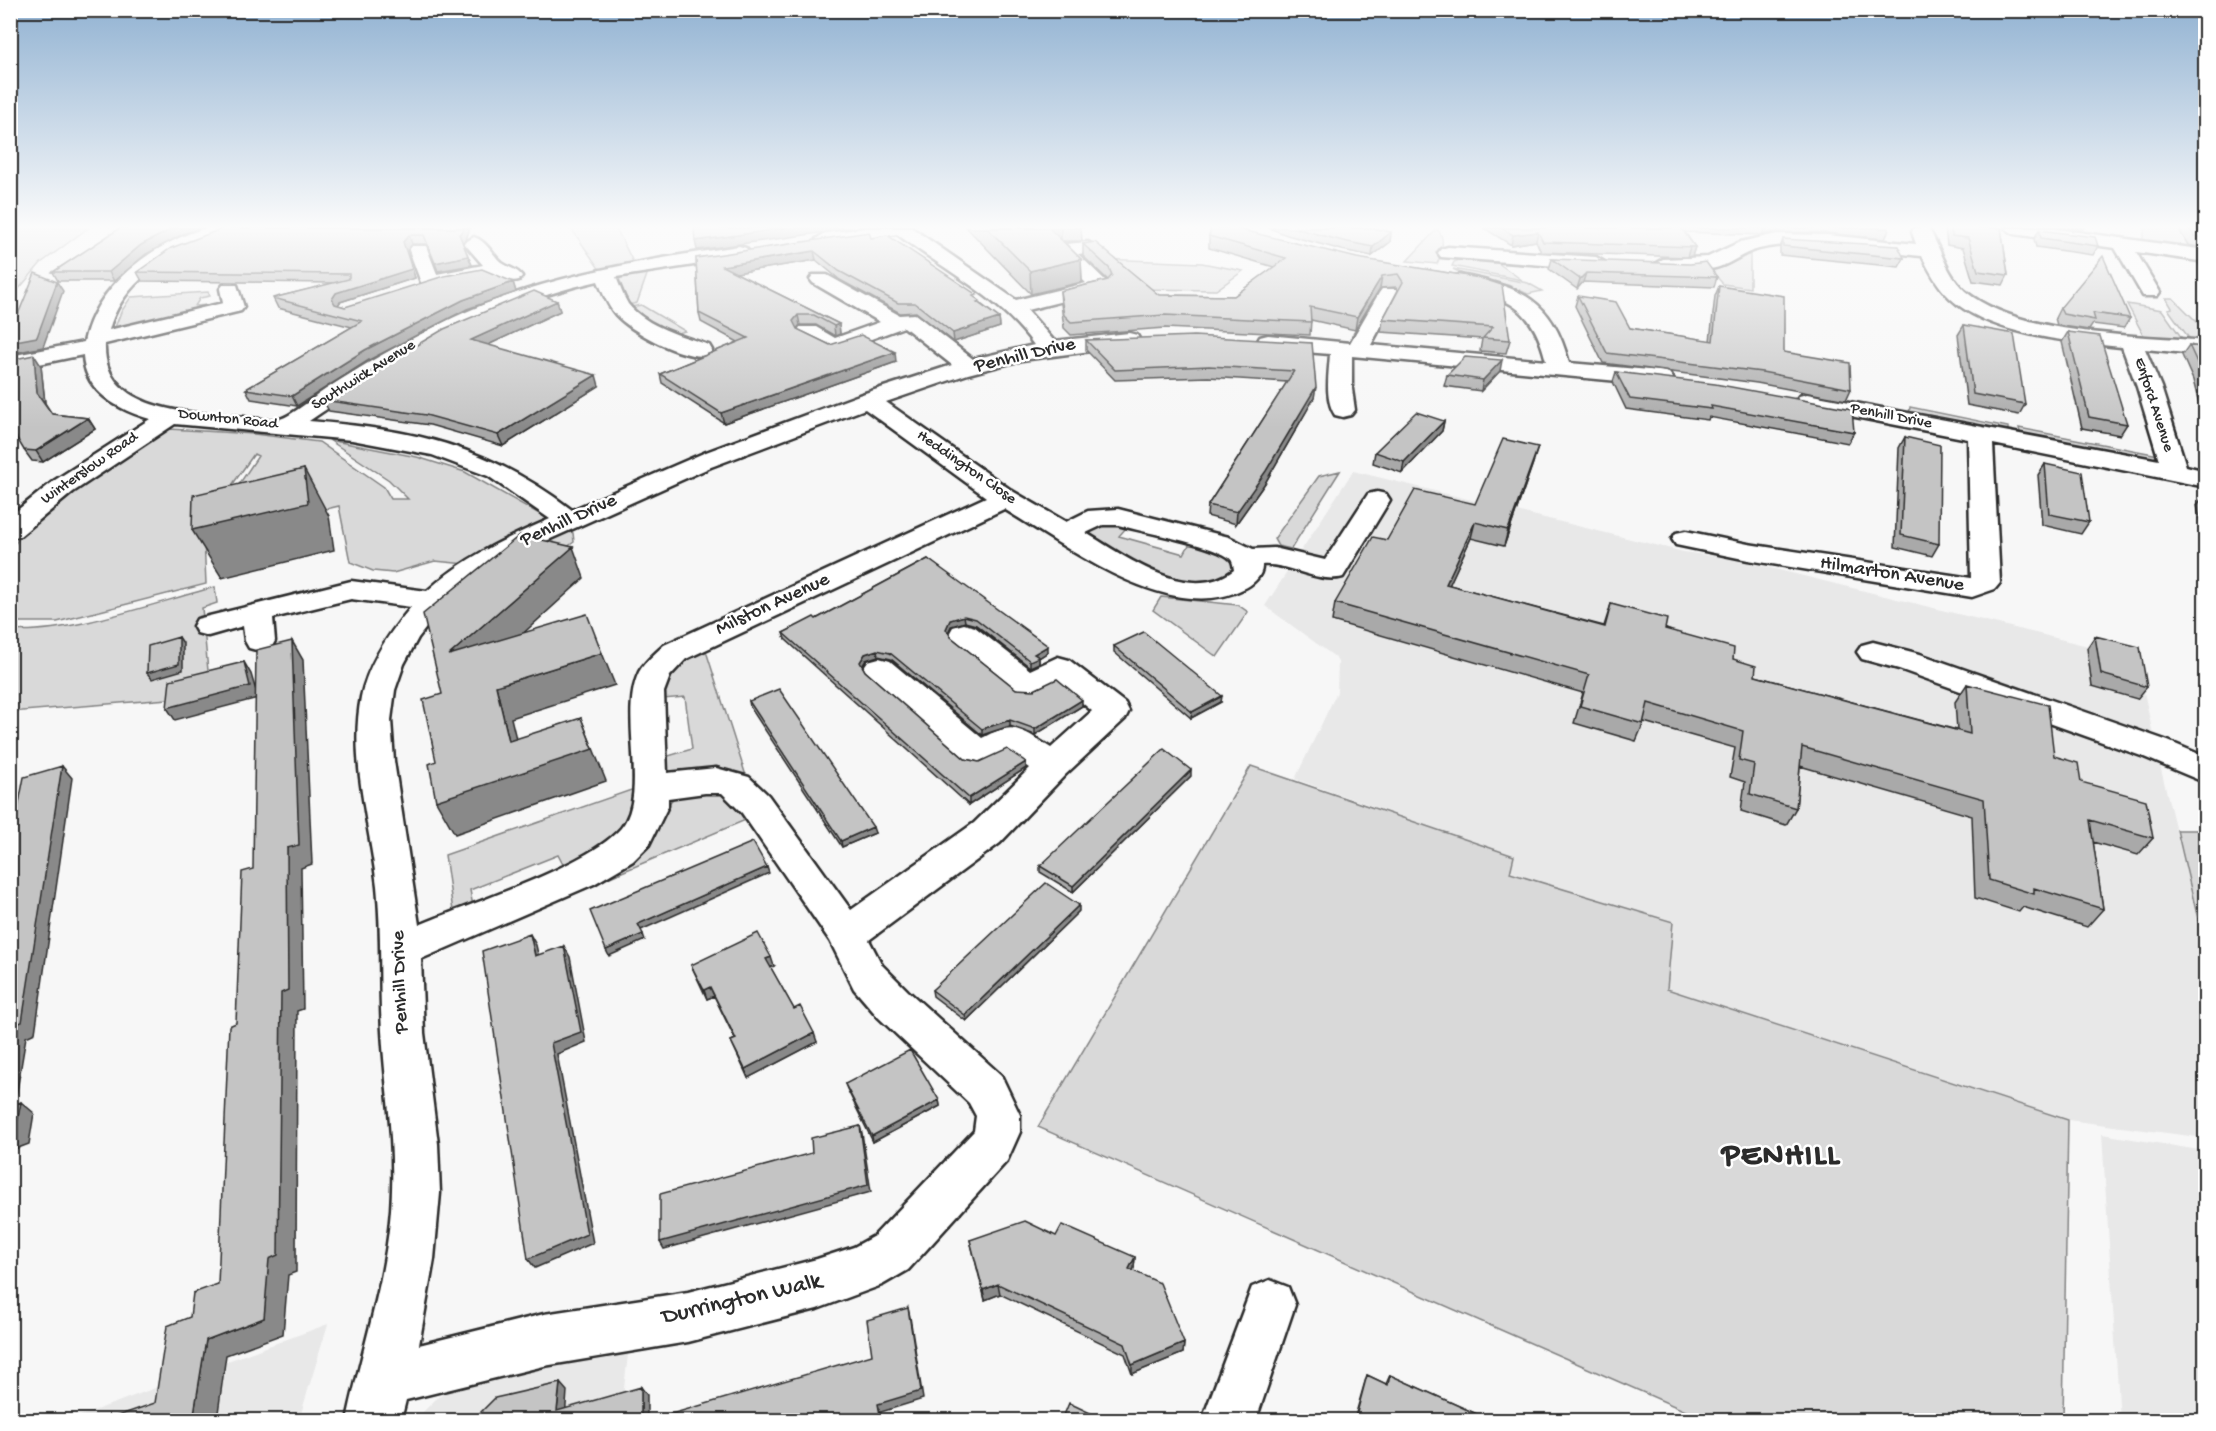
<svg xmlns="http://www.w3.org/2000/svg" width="2216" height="1431" font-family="'Gochi Hand',sans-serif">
<rect width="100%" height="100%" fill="#f7f7f7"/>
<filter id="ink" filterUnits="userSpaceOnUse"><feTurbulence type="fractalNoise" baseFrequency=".0167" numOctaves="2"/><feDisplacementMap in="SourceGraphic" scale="12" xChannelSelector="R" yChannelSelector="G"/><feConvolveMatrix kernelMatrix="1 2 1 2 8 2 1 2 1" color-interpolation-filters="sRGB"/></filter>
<g filter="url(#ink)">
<path fill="#e8e8e8" d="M1353,471L1684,552L1734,559L2137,658L2156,749L2205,949V1138L2068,1120L1667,989L1673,922L1510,873L1514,856L1295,779L1337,692L1338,662L1335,657L1265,606Z
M2102,1134L2205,1151V1420H2120Z
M328,1324L299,1420H69Z
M629,1347L620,1420H415L437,1398L467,1379Z"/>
<path fill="#d9d9d9" stroke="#828282" stroke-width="1.5" d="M11,228H88L41,263L11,298Z
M571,228H616L634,264L600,270Z
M2145,228H2183L2190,250L2142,243Z
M1437,229C1446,237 1442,253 1437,264L1407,261Z
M1750,254V288L1723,284L1711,270L1724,267Z
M1103,259L1202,263L1243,271L1216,290L1137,289Z
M1462,259H1492L1522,280L1452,266L1454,262Z
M1453,269L1528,283L1542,291L1528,294L1508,285L1466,276Z
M648,272L637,303L628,305L619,286L620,277Z
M208,292L210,296L200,298L195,306L207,305V308L114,330L121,312L131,297Z
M2166,298H2173L2205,330V343L2191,341L2168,309L2172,308Z
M2127,304L2162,310L2184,341L2144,336Z
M641,305L685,331L675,334L656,327L631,307Z
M1910,407L2008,427V435L1909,415Z
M2019,428L2158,455L2152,459L2021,438Z
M169,429L254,434L319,442L384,487L391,499H408L389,480L329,440L417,457L465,472L573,533L574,542L560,552L497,567L435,561L393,573L373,571L350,562L339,506L223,534L234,492L258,456L254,454L223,498L204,539L206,584L57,622H11C11,600 6,574 11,552C16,525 134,450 161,432Z
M1340,471L1291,549L1278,546L1274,539L1319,476Z
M1097,524L1123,525L1126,528L1119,536L1184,554L1189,545L1194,544L1229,554L1238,570L1211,584L1170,581L1089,537L1090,531Z
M215,587L217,603L202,608L209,681L173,690L168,699L11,712V630C67,635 158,602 215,587Z
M1161,597L1238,605L1248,612L1217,657L1153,610Z
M699,647L706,651L747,779L728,771L672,774L665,767V757L692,749L685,697L663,699C666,667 676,665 699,647Z
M1251,766L1514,856L1510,873L1673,922L1667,989L2068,1120L2063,1420H1706L1038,1127Z
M634,789C633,835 601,848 567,872L558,855L470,890L474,912L454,918L445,855Z
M723,790L748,819L610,877L608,873L642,853L650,844L664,808L677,795Z
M2177,830H2205V949Z"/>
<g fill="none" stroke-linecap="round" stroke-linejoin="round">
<g stroke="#2b2b2b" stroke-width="5">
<path id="minor" d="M206,228H234L232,232C181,247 124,275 109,330L223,303L220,289L223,285H237L244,307L241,311L105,344C102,410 186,413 235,416C248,417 268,422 280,419C292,416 315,396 326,389C360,367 396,346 432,328C529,278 633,262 739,246L746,248L749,252L739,258L616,277C620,286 623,296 628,304C647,327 682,336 709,345L712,350L709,355C685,361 632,332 616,315C607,305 603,293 598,281C493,304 397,361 309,421C414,430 487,445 572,510L706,452L859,395L952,365L904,327L833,353L800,337L797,332L800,327H816L835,338L880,322L813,283L810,279L813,275H827L899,315L915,314L973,359L1034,345C999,296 944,270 897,234L825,245L816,239L825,233L865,228H912L1016,300L1086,283L1054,253L1051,249L1054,245L1088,242L1098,248L1095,252L1078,254L1107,282L1110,286L1107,290L1027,310L1054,341L1129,333L1137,335L1140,340L1137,345L1022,360L968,374L886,402L1014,492L1066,522L1088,511L1118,509L1229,537L1253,549L1274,548L1325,560L1368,494L1377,492L1386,494L1390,500L1343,577C1317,584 1289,563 1262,565C1263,576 1252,585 1243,589C1170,626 1065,545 1004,509L686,659L670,676L664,692L667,773L716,768L749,777L768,795L851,910L974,823L1030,768L1008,753L979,766L967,763L868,675L863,668L868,661L879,658L890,661L982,738C1016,720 1020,729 1051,748L1092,711L1057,682C1043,691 1034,697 1018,693L953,641L949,634L953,627L964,624L975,627L1030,670L1058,657L1069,660L1125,703L1129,711L1125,719L1065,775L1000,843L869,940L882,965L908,991L1001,1075L1020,1115V1132L1007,1161L908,1270L882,1285L817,1309L688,1342L544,1366L406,1400L401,1420H347C363,1343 390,1270 392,1190C394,1136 385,1084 382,1031C379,983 382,935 377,886C370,825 349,759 361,697C368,663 389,633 411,607L351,599L273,618L275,641L271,648L260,651L249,648L245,641L243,626L208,636L197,633L193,626L197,619L351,581L427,591C462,559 506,538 550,519L488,476L432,455L352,440L175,424L73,492L20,536L10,538V516L55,480L150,419C119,410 84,392 83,355L10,370V356L84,342C96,285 153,243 206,228ZM865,409L986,497L664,645C656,653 645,661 639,672C618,715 650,794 621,828C588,866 469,904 419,925L394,761L391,720L395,690L404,664L418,638L436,615L483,575L537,545L711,467ZM1103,525H1118C1143,532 1209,544 1228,557C1233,560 1233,564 1234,570C1189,605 1125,556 1086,533ZM705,793H722L742,813L830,941L854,989L878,1017L969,1103L976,1116L974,1131L874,1236L854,1247L817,1259L688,1292L544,1314L419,1345L434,1259L440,1193L438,1144L424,1033L421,959L594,884L633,861L649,845L668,806V798Z
M1914,228H1928C1941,248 1946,274 1965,291C2019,336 2137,335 2206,341V355L2145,349L2161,387L2186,466L2206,471V487L1993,444L2000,583L1995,589L1972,597L1748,560L1676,545L1672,539L1676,533L1686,531L1748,544L1971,578L1968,439L1799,406L1795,401L1799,396L1807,394L2159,460L2137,387L2122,347C2070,342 1989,335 1950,298C1938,287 1929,270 1922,256C1876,252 1795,236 1752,251C1741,255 1731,263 1719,267C1708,271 1659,274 1653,265L1663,259L1708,257L1740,242L1777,234L1827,235L1916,244L1912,232Z
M2005,228H2049L2206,250V262L2136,252L2160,292L2157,296H2143L2115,248L2014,234Z
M474,237C487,241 492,255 502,263C509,268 517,269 522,276L519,280C507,283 501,275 491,275C470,276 448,286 430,290L423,288L409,250L412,246H426L437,274L483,265L464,243Z
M1448,247L1596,257L1606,263L1596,269L1441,257L1438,253L1441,249Z
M1460,275C1521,287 1552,299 1569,363L1661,371L1669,373L1673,378L1669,383L1661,385L1352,356V389L1355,410L1351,415L1343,417L1335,415C1324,399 1329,372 1330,354L1268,349L1260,347L1257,342L1260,337L1268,335L1350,343L1379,293L1382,289H1396L1399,293L1371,345L1546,361C1532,303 1505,298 1453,285L1450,281L1453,277Z
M1873,642L1920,654L2168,741L2206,757V783L2144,757L1899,669L1862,659L1857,652L1862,645Z
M1270,1280L1288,1287L1295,1305L1256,1420H1202L1252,1287Z"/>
</g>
<use href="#minor" fill="#fff" fill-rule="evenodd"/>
</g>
<path fill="#a9a9a9" stroke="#2b2b2b" stroke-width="1.5" d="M120,228H201L185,233L146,254L114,281H58L53,272Z
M224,228H470L466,239L462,242L472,265L438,271L427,244H412L407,251L415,278L340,302L338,305L345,307L513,282L516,292L467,309L369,360L297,406L251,399L246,389L352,327L278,308L273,298L335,283L142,281L137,272Z
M967,228H1081L1082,241H1063L1081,259L1082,282L1031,294Z
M1269,228H1371L1391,232L1390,242L1372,256L1342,250L1287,235Z
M1484,228H1888L1889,229L1885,239L1827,233L1777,232L1762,235L1685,232L1695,247L1692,256L1687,257L1541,252L1536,241L1511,245Z
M1945,228H2001L2008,275L2003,285L1973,281L1963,248L1947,245Z
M2050,228H2084L2082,230Z
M2178,228H2205V248L2188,245Z
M2039,230L2098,246L2093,255L2036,247L2034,239Z
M1209,236L1480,278L1510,340L1506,353L1480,351L1482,339L1381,332L1383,319L1398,290L1396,287L1380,288L1355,330L1311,320L1310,335L1165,328L1071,335L1064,328L1061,304L1060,291L1108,280L1083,256V244L1159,295L1234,296L1274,267L1209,248Z
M871,238L977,299L981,304L999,318L1000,327L954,342L916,312L900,313L840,280L816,260L736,273L839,324L840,334L835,336L816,325H800L797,329L830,345L896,362L724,423L662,383L660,374L738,342L701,322L699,313L696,258Z
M1783,239L1904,258L1899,267L1780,255V248Z
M2204,254H2205V275L2198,263Z
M1552,259L1717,277L1714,287L1583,282L1577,289L1549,269Z
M1719,286L1784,352L1851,389L1846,400L1757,383L1603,363L1575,306L1578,296L1630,328L1710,341L1715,296Z
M557,301L560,311L488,345L599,386L503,446L430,425L329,411L323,400Z
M2060,308L2130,318L2124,328L2093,324L2089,330L2057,325L2055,318Z
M1964,325L2025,404L2019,415L1967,405L1958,335Z
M2068,332L2127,424L2120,435L2082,428L2062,342Z
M1086,340L1312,343L1314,398L1265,483L1236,524L1207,516L1208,505L1287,382L1208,377L1115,380L1086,350Z
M2189,345L2205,348V427L2193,380L2182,355Z
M34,355L41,366L45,403L52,414L88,418L95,429L43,462L32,461L24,450Z
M1500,371L1481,391L1444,386L1447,375Z
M1616,372L1854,432L1848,443L1709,417L1708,420L1626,409L1613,382Z
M1444,421L1442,431L1402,473L1373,463L1375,452Z
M1905,437L1939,544L1932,556L1895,547L1899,448Z
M1533,463L1504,546L1471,538L1449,585L1604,626L1611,604L1733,659L1755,676L1957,730L1955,702L1967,684L2054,756L2081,782L2153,838L2138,855L2093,842L2103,909L2087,927L2023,907L2019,912L1975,898L1972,816L1800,766L1796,808L1786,825L1741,811L1745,782L1730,777L1735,748L1644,722L1636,741L1574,723L1583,693L1332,621L1335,603L1387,540L1475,504Z
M2045,464L2089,522L2081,534L2042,525L2038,475Z
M2205,494V548L2197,505Z
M928,559L1048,652L1039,658V663L1030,667L976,625L965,622L951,626L948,632L951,637L1016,689L1082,706L1035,735L1010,726L982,735L891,659L878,656L866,660L862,666L865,671L965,759L979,762L1026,768L969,805L785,639L783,633L816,619Z
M2095,636L2147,687L2137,699L2092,686L2087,648Z
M1114,646L1221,702L1191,718L1114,652Z
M749,701L875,833L842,847L750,707Z
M1191,776L1073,892L1040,872V866Z
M1079,911L966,1021L933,996L932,990Z
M691,965L774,966L771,968L794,1009L817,1042L748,1078L731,1041L735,1039L714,996L707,999Z
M845,1084L939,1100L940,1106L873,1142L847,1089Z
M2205,1185V1198L2198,1190Z
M1056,1236L1135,1257L1134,1268L1133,1271L1184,1343L1183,1353L1132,1374L1125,1354L1000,1294L985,1300L970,1240Z
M1367,1375L1386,1384L1390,1375L1490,1420H1354L1364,1385Z"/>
<path fill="#898989" stroke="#2b2b2b" stroke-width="1.5" d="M174,228H201L185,233L146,254L114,281L109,272L141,245Z
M464,228H470L466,239L462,243L459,234Z
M787,228H855L697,250L695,241Z
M1048,228H1061V241Z
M1765,228H1779L1777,232L1762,235Z
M1391,232L1390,242L1372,256L1373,247Z
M1538,232L1536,241L1511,245L1513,235Z
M409,235L412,244L407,251L415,278L340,302L336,308L332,299L336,293L403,242Z
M1690,247H1695L1692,256L1687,257Z
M814,251L816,260L724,275L722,266Z
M468,256L472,265L438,271L435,263Z
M1081,259L1082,282L1031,294L1030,271Z
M1586,273L1583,282L1577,289L1580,279Z
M1382,276L1380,288L1355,330L1357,317Z
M57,282L63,291L43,347L14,353L10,348V342Z
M513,282L516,292L467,309L369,360L297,406L292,396L365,350L463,300Z
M557,301L560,311L475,351L471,340Z
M798,315L800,325L795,331L793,321Z
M999,318L1000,327L954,342L953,333Z
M839,324L840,334L835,336L834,326Z
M895,352L896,362L724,423L721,413Z
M34,355L41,366L45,403L37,393Z
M1502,360L1500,371L1481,391L1483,380Z
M596,375L599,386L503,446L498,435Z
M1316,387L1314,398L1265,483L1236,524L1237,512Z
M88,418L95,429L43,462L36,451Z
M1444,421L1442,431L1402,473L1404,462Z
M1538,447L1533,463L1504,546L1508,530Z
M304,469L329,516L334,550L222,578L192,530Z
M1475,522L1471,538L1442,601L1446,584Z
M573,547L584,578L464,687L449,655Z
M964,616L965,622L951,626L947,635L946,629L950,620Z
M179,637L183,643V670L152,679L147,673Z
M292,641L303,660L312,864L301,868L303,1009L297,1011L296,1272L288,1275L283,1334L226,1355L217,1420H193L206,1340L264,1318L287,848Z
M1048,646V652L1039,658V663L1030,667V661L1034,654Z
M877,650L878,656L866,660L861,668L860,662L865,654Z
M602,653L615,685L511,718L524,772L581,718L606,781L455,834L436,801L509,741L496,686Z
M244,662L251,674L258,698L175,720L167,708Z
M1222,696L1221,702L1191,718L1192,712Z
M1082,700V706L1035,735V729Z
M1010,720V726L982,735V729Z
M1026,762V768L969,805V798Z
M62,766L72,778L35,1033L26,1037L12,1121L10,1119V1040Z
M1191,770V776L1073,892V886Z
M873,827L875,833L842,847L841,841Z
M767,867L769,873L641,930L638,924Z
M1079,905V911L966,1021L965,1015Z
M530,934L536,945L541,967L535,956Z
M643,934L645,940L609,956L606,950Z
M564,946L570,957L586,1042L557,1054L593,1243L535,1268L528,1259L551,1043Z
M771,957L774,966L769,968L766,959Z
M710,987L714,996L707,999L704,990Z
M814,1033L817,1042L748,1078L745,1069Z
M939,1100L940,1106L873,1142L872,1136Z
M21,1102L34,1113L29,1144L13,1150L10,1154V1135Z
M860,1126L862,1133L871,1192L664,1249L660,1242Z
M1135,1257L1134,1268L1129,1279V1269Z
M998,1284L1000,1294L985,1300L983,1290Z
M908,1308L910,1317L923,1399L881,1412L882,1420H881L878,1404Z
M1184,1343L1183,1353L1132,1374V1365Z
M560,1383L567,1391L565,1419L557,1411Z
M641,1387L647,1395V1420H641Z"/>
<path fill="#c4c4c4" stroke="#2b2b2b" stroke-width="1.5" d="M120,228H174L141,245L109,272H53Z
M224,228H464L463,231L459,234L468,256L435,263L424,235H409L403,242L412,269L336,293L332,299L335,304L345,307L444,276L482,269L513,282L463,300L365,350L292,396L246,389L362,321L273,298L349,279V274L137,272L171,248Z
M694,228H787L695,241Z
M987,228H1049L1081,259L1030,271Z
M1211,228H1234L1357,258L1480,278L1502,285L1510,340L1483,338L1493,327L1383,319L1403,282L1398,274L1382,276L1357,317L1310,307L1311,322L1165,315L1071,322L1064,315L1060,291L1108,280L1112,275L1109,268L1083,244L1095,242L1159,295L1234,296L1286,258L1209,236Z
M1294,228H1371L1391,232L1373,247L1343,241Z
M1501,228H1681L1695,247L1543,242L1538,232L1513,235Z
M1872,228H1888L1889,229Z
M1951,228H2001L2008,275L1978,271L1968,238L1952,236Z
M2189,228H2205V238L2194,236Z
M2039,230L2095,237L2098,246L2041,238Z
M869,232L871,238L887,235L977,295L973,296L980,301L977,302L999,318L953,333L915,303H898L839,271L814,251L722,266L839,324L834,326L814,315H798L793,321L797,329L830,345L861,335L895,352L721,413L660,374L748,338L699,313L696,258Z
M1783,239L1898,246L1904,258L1783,246Z
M2103,256L2130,318L2093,313L2095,320L2063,314L2060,308Z
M1552,259L1690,264L1706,262L1717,277L1586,273L1580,279Z
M35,273L57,282L37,337L10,342V334Z
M1719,286L1784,296V352L1850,363L1851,389L1762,372L1607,353L1578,296L1616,302L1630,328L1713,341Z
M534,291L557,301L471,340L596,375L498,435L426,415L323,400L444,329Z
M1964,325L2014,334L2025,404L1973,394Z
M2068,332L2100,336L2127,424L2089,417Z
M1194,336L1312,343L1316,387L1266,471L1237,512L1208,505L1294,371L1209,366L1115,370L1086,340Z
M2189,345L2205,348V388L2200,369Z
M34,355L37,393L52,414L88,418L36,451L24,450L10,427V360Z
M1465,357L1502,360L1483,380L1447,375Z
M1616,372L1715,384L1852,409L1854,432L1711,406L1712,409L1630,399Z
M1416,412L1444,421L1404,462L1375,452Z
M1905,437L1940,445L1939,544L1901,535Z
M1503,439L1538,447L1508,530L1475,522L1446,584L1605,627L1611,604L1667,619L1665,629L1734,648L1733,659L1756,666L1755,676L1970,734L1967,684L2048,705L2054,756L2078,763L2081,782L2146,800L2153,838L2090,820L2103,909L2034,888V894L1989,880L1984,799L1802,747L1796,808L1750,794L1754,764L1739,760L1743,731L1648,703L1643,724L1580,706L1589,675L1335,603L1373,537L1387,540L1415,490L1475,504Z
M2045,464L2082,472L2089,522L2049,514Z
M304,469L308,503L192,530L193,495Z
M520,535L573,547L449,655L587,614L602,653L496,686L509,741L581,718L593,749L436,801L429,764L436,761L423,700L442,694L423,614Z
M928,559L1048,646L1034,654L1039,657L1030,661L976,619L964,616L950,620L946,629L951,637L1016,689L1034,690L1057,679L1082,700L1035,729L1010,720L982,729L890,653L877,650L865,654L860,662L865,671L965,759L979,762L1007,749L1026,762L969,798L783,633L814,617L816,619Z
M1144,632L1222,696L1192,712L1114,646Z
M2095,636L2140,647L2147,687L2101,674Z
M179,637V664L147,673L148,646Z
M292,641L299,845L287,848L288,990L281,993L278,1255L269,1259L264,1318L206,1340L193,1420H106L155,1403L167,1326L190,1317L193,1293L218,1284L229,1026L236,1023L242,872L253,869L256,650Z
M244,662L250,686L167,708L170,680Z
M779,689L873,827L841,841L749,701Z
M1164,749L1191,770L1073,886L1040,866Z
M62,766L22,1022L13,1025L10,1040V849L24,777Z
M753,842L767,867L638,924L643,934L606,950L590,911Z
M1046,883L1079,905L965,1015L932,990Z
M758,933L771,957L766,959L794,1009L800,1006L814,1033L745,1069L731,1041L736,1039L710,987L704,990L691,965Z
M530,934L535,956L564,946L581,1032L551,1043L587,1234L528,1259L482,951Z
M910,1050L939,1100L872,1136L845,1084Z
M21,1102L15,1133L10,1135V1105Z
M860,1126L868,1185L660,1242V1194L812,1153L811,1138Z
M1025,1221L1056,1236L1062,1225L1135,1257L1129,1269L1160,1283L1184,1343L1132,1365L1125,1344L998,1284L983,1290L970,1240Z
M908,1308L921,1391L878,1404L881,1420H651L872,1355L867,1320Z
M1367,1375L1388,1385L1390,1375L1490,1420H1355Z
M560,1383L557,1411L641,1387V1420H473L495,1398Z
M1069,1403L1105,1420H1062Z"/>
</g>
<linearGradient id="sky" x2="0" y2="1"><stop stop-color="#91b2d2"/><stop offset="0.53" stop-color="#fbfbfb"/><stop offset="1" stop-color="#fbfbfb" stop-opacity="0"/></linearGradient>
<rect width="2216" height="428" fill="url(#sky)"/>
<g text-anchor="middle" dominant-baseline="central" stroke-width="5" stroke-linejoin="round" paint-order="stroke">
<g font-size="16" fill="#2b2b2b" stroke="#fff">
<text transform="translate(364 376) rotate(-32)">Southwick Avenue</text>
<text transform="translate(2153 405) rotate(72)">Enford Avenue</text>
<text transform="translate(1891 417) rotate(11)">Penhill Drive</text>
<text transform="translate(228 420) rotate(6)">Downton Road</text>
<text transform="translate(966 468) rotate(35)">Heddington Close</text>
<text transform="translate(90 469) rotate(-35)">Winterslow Road</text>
</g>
<g font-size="20" fill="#2b2b2b" stroke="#fff">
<text transform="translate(1025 356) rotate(-13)">Penhill Drive</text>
<text transform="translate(569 521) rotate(-24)">Penhill Drive</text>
<text transform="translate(1892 575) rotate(9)">Hilmarton Avenue</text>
<text transform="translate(773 605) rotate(-25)">Milston Avenue</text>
<text transform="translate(401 982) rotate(-92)">Penhill Drive</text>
</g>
<g font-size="24" fill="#2b2b2b" stroke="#fff">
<text transform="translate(742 1300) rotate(-13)">Durrington Walk</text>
</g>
<g font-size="32" font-weight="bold" letter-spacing="1.5" fill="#2b2b2b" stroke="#fff">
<text x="1781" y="1157">PENHILL</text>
</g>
</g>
<rect width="2216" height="1431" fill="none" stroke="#fff" stroke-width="36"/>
<rect x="18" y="18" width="2180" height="1395" fill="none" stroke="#2b2b2b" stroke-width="2" filter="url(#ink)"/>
</svg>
